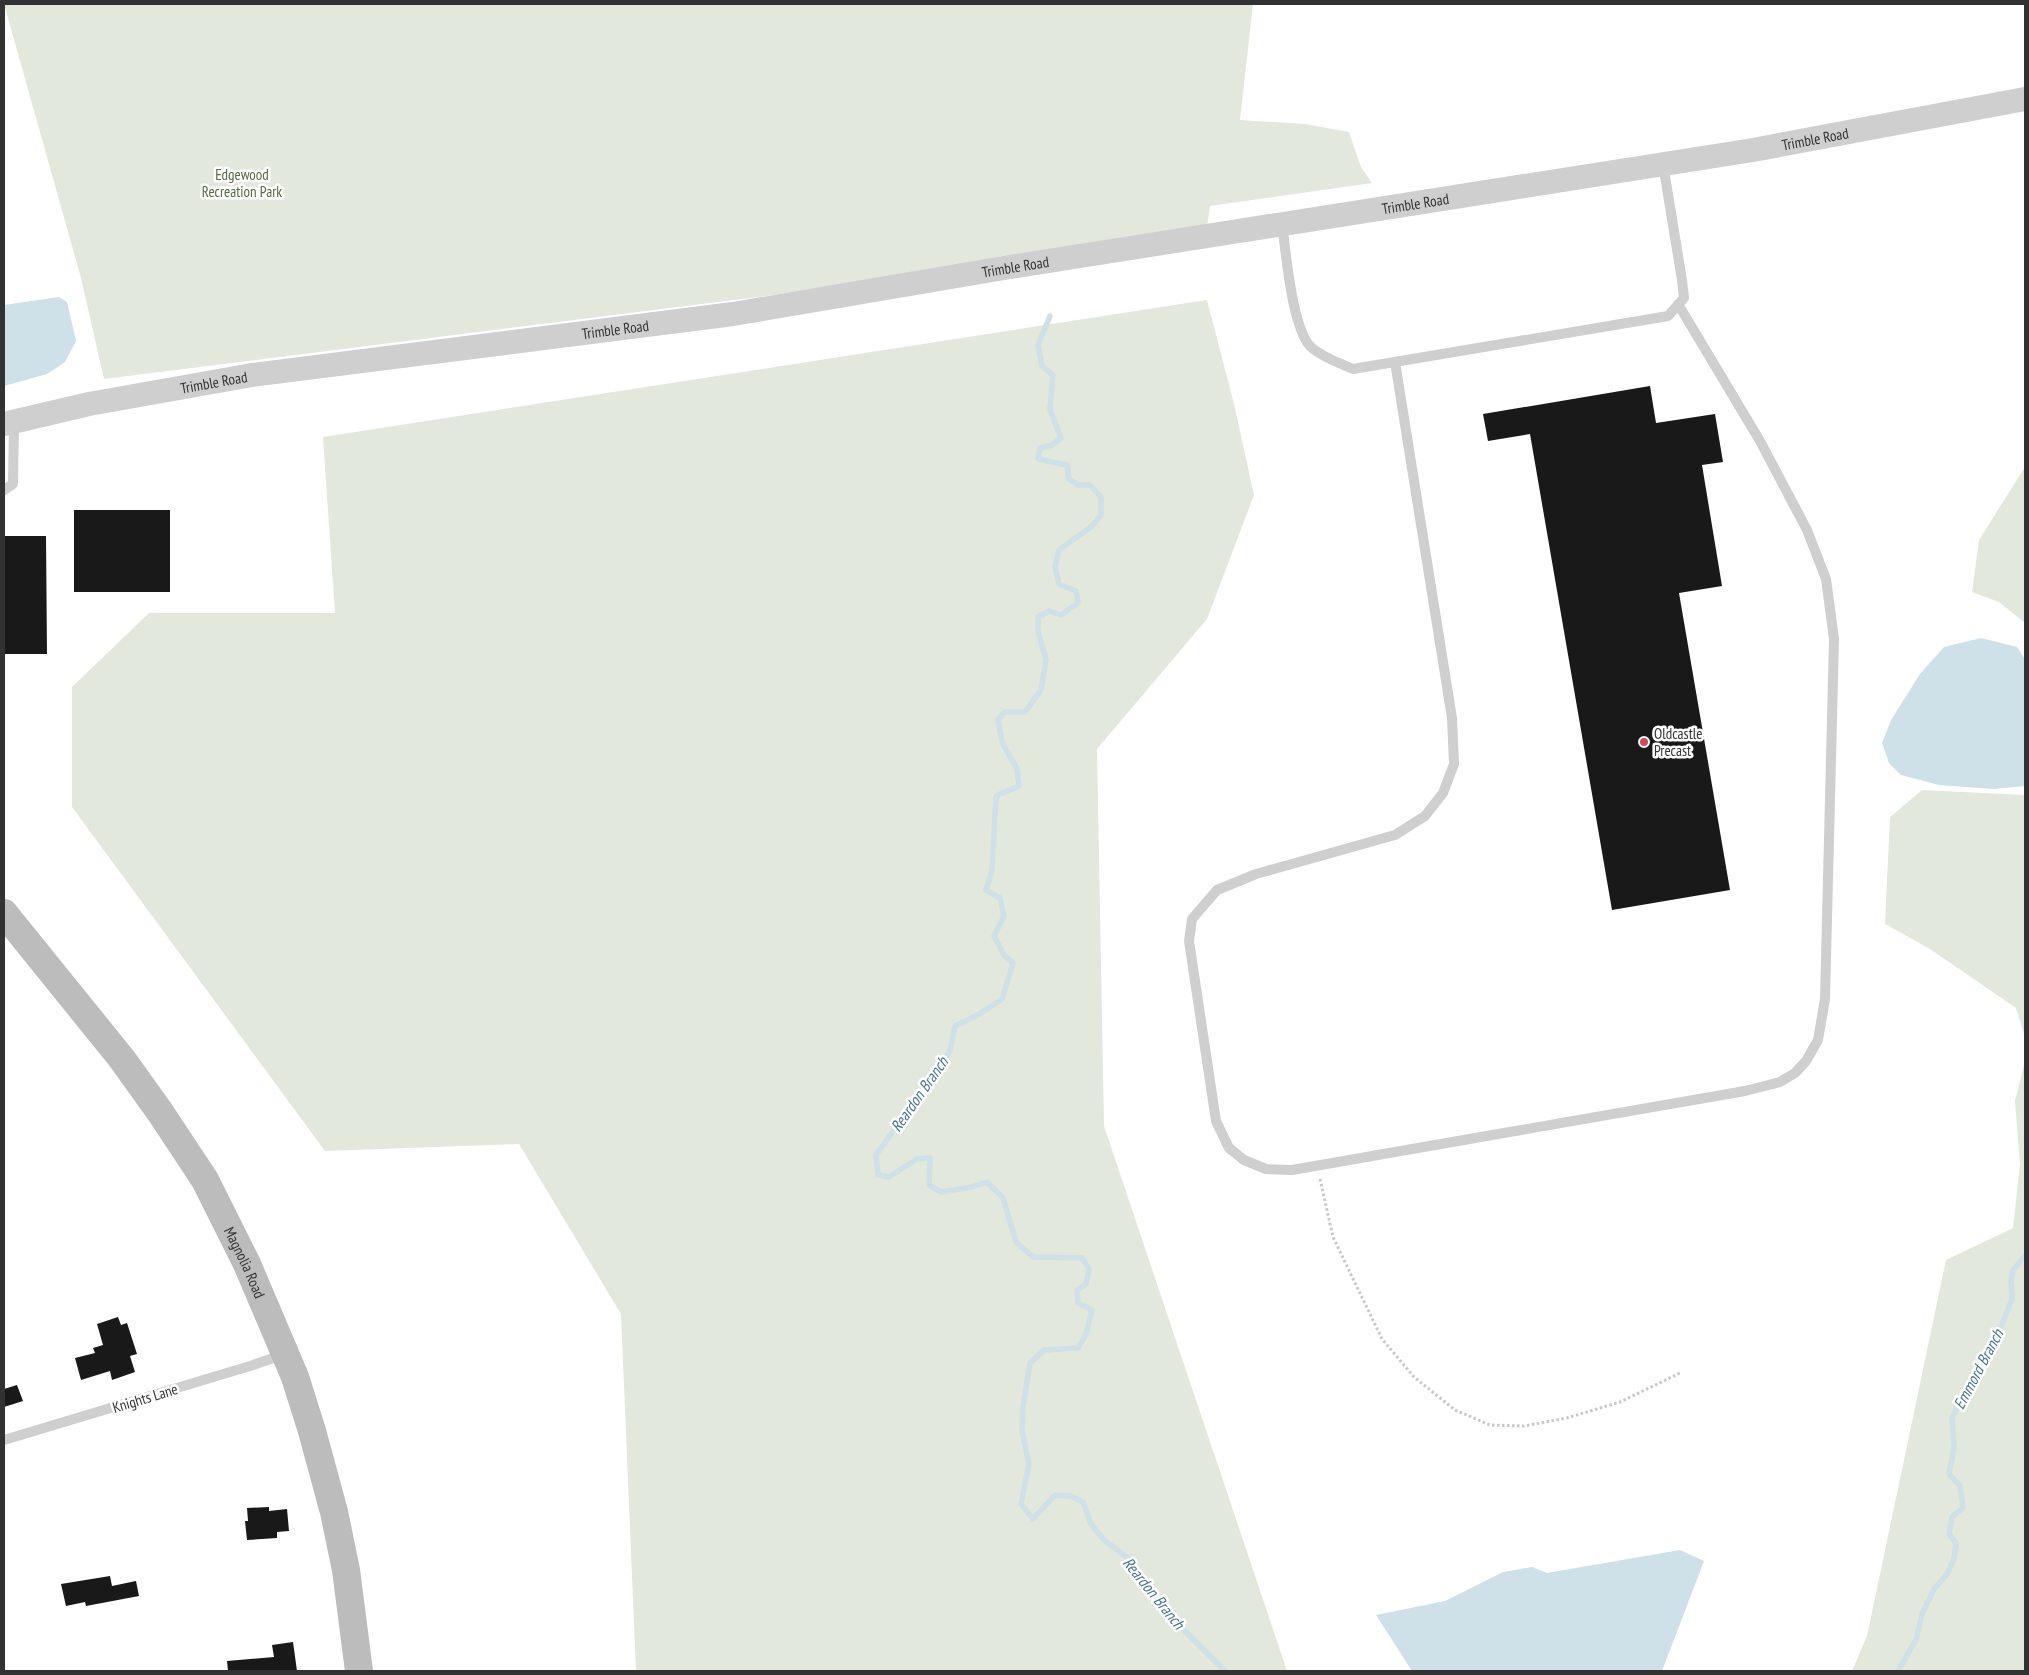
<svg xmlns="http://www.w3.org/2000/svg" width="2029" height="1675" font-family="'PT Sans Narrow',sans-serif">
<rect width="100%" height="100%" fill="#fff"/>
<path fill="#e2e8dc" d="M4,4H1253L1240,120L1305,124L1349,132L1361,167L1372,183L1210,206L1207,227L773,295L104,379L81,278Z
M1207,300L1234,404L1254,495L1207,619L1097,749L1104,1126L1287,1671H636L621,1314L519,1144L325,1151L72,807V687L149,613H335L323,437Z
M2025,467V623L1999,602L1972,592L1979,540Z
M1922,790L2025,795V1038L2016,1008L1930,949L1885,924L1890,817Z
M2025,1061V1671H1852L1867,1636L1946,1260L2013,1228L2020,1164L2015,1101Z"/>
<path fill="#cee0e8" d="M59,297L67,302L76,341L65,362L47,374L4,386V305Z
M1981,638L2017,647L2025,659V786L1994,789L1939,785L1901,775L1889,763L1882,743L1891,720L1920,674L1944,647Z
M1680,1550L1704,1561L1662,1671H1412L1376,1615L1445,1601L1503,1572L1532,1567L1547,1573Z"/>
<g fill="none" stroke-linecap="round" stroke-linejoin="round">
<path stroke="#cee0e8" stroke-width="5.5" d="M1050,316L1038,345L1042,366L1053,375L1050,409L1061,438L1052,445L1040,448L1038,459L1067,465L1069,479L1078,485H1090L1101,497V515L1092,526L1059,550L1055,566L1059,584L1076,591L1078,603L1061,615L1049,611L1038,617V631L1046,660L1041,690L1025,712H1005L998,719L1002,742L1017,769L1019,786L1000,794L996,797L992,870L986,890L1000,898L1004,916L994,936L1004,955L1013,963L1002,999L978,1015L955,1026L950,1051L876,1155L878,1175L889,1177L917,1159L930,1158L929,1185L941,1192L972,1187L987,1182L1003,1198L1016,1242L1033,1257L1082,1258L1089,1269L1086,1284L1077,1290L1078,1303L1092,1310L1086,1334L1078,1348L1044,1350L1030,1363L1023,1407L1022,1431L1029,1464L1021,1504L1033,1519L1055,1495L1071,1496L1083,1502L1091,1524L1104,1540L1128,1558L1166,1612L1225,1671
M1898,1671L1916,1640L1922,1614L1934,1589L1947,1574L1954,1559L1956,1543L1949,1534L1952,1517L1963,1508L1960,1486L1949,1474L1954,1448L1952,1417L1992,1350L2012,1299L2011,1279L2013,1270L2025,1256"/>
</g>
<path fill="#191919" d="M1650,386L1656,423L1715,414L1723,462L1702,465L1722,586L1679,593L1730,890L1612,910L1530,434L1488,441L1483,414Z
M74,510H170V592H74Z
M4,536H46L47,654H4Z
M118,1317L121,1325L127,1323L137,1354L130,1356L135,1372L112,1380L110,1371L81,1380L75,1358L95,1353L93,1348L103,1345L97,1324Z
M17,1385L23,1401L4,1407V1389Z
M269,1507V1511L287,1509L289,1531L277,1532V1538L247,1540L245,1521H248L247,1508Z
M110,1576L112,1586L136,1581L139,1596L86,1606L85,1602L66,1606L61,1584Z
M293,1642L297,1671H228L227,1661L274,1657L272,1645Z"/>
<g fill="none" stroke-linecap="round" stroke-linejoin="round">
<path stroke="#c9c9c9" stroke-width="3" stroke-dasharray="2.5 2.5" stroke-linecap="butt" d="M1320,1179L1333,1237L1382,1339L1414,1377L1455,1410L1490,1425L1524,1426L1567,1418L1620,1402L1680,1373"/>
<path stroke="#cfcfcf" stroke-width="10" d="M1282,224C1286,252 1292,331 1312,348C1324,358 1339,363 1353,369L1668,316L1684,298L1682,280L1663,164
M1395,362L1452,718L1454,764L1443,793L1425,816L1395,835L1256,874L1217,890L1192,919L1189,941L1216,1121L1229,1148L1244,1160L1266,1169L1292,1170L1745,1091L1780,1082L1795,1073L1806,1061L1818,1040L1825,999L1834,639L1826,579L1807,530L1760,441L1678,304
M4,490L13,484L14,422
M4,1440L250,1366L285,1354"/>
<path stroke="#cfcfcf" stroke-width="24" id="s1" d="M4,424L89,404L252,375L733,314L1010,267L1753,150L2025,99"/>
<path stroke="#bcbcbc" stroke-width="28" id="s2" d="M4,913L122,1059L160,1112L205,1180L247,1264L295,1377L312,1431L334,1512L346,1570L359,1671"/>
</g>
<circle fill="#d44a5a" stroke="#fff" stroke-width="2" cx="1644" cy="742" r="5"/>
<g text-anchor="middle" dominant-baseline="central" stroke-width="5" stroke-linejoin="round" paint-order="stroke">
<g font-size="15" fill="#323232" stroke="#fff">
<text stroke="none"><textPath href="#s1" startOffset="1834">Trimble Road</textPath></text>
<text stroke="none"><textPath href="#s1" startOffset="1429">Trimble Road</textPath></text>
<text stroke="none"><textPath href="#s1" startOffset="1024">Trimble Road</textPath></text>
<text stroke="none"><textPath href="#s1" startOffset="619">Trimble Road</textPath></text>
<text stroke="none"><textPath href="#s1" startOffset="214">Trimble Road</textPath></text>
<text stroke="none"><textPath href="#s2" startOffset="426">Magnolia Road</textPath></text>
<text transform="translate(145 1398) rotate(-17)">Knights Lane</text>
</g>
<g font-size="15" fill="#576a43" stroke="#fff">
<text x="242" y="174">Edgewood<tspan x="242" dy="17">Recreation Park</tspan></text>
</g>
<g font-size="15" fill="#323232" stroke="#fff" text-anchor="start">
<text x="1654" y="733">Oldcastle<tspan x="1654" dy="17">Precast</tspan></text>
</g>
<g font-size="16" font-style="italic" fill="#48758d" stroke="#fff">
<text transform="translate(919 1094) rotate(-55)">Reardon Branch</text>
<text transform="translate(1978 1369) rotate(-62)">Emmord Branch</text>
<text transform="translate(1154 1593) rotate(51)">Reardon Branch</text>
</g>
</g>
<rect width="2029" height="1675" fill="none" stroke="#323232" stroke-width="10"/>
</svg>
